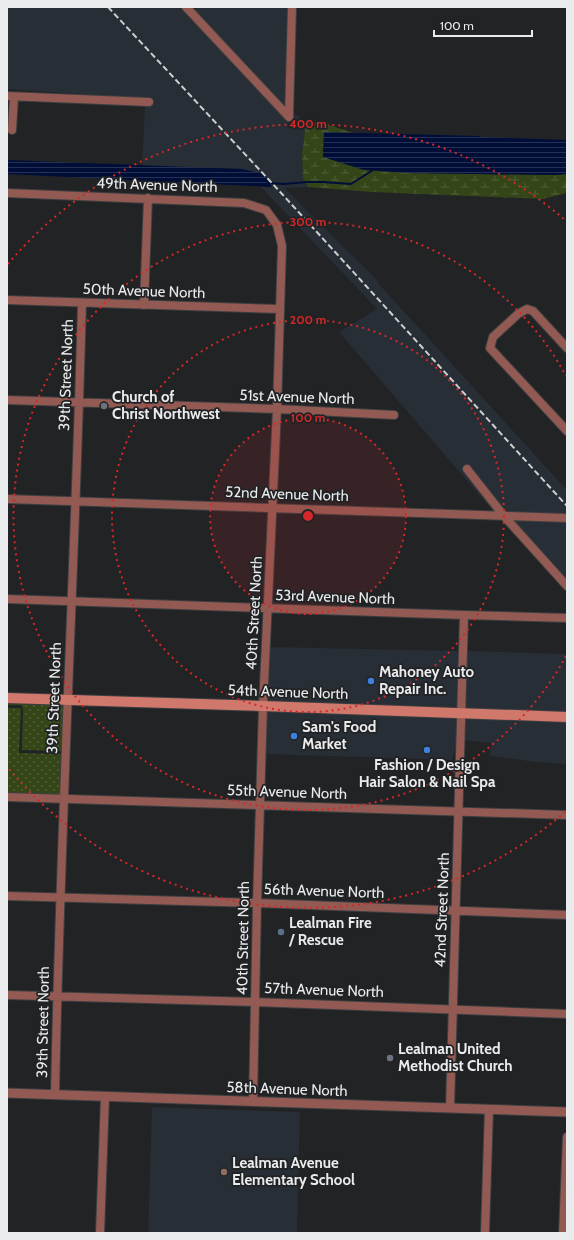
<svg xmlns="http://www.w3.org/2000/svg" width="574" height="1240" font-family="Cabin,sans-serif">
<defs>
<pattern id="grass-dots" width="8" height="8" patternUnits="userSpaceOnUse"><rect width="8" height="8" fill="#344518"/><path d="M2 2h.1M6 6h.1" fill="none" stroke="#52603a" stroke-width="1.8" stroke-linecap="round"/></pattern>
<pattern id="wetland-marsh" width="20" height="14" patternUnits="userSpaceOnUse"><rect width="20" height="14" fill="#344518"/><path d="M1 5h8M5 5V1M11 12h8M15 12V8" fill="none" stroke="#52603a"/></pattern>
<pattern id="water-rules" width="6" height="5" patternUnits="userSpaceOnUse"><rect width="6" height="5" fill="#000e37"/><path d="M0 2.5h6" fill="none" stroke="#253154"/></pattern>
</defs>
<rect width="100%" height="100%" fill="#212325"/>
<path fill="#282e35" d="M8,7H181L285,119V121L289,123L292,121L293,117L291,110L306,123L302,153L303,178L308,187L285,188L307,211L378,281L377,282L567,490V514L506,512L467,464L462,469L496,511H493L339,332L377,309L261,187H272L242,169L142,166L145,106H152V99L7,89V22Z
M198,7H288L285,109L194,11Z
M513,520L567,522V580Z
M270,647L460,651L458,709L267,702Z
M467,651L567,654V713L465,709Z
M267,710L458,717L457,739L452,760L265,754Z
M465,717L567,721V764L536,762L490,756L491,743L464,740Z
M152,1107L300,1112L297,1233H148Z"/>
<path fill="url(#grass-dots)" d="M7,702L64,704L63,751L22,750L23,708L21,705H7Z
M7,708H21L19,753L63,754L62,796L7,793Z"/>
<path fill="url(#wetland-marsh)" d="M305,122L323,123L353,133L324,132L323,157C351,164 379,170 408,173L555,175L567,174V193L543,199L372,192L308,187L303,178L302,153L306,123Z"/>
<path fill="url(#water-rules)" d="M324,132L479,136L480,137L567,140V174L555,175L408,173L364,170L323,157Z
M7,160L242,169L264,174L272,187L7,174Z"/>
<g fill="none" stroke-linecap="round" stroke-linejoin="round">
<path stroke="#000e37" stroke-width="2" d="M268,183L284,184L307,182H323L351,184L373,170"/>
<g stroke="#3d3f41" stroke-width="10">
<path id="minor" d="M186,7L289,117
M7,96L149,102
M289,117L292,7
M12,130L14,97
M7,193L244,203L266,210L277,225L282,246L277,409L263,706L257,903L253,1102
M7,300L280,309
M144,305L148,198
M567,348L533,311L527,309L518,314L493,337L490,348L567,431
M7,400L277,409L394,415
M467,469L504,516L567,586
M7,499L567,518
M7,599L464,615L567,618
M7,797L567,815
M7,896L257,903L567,915
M7,995L255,1002L567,1014
M55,1095C60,831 75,567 82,303
M450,1108L464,615
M100,1233L105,1097
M485,1233L489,1109
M563,1233L567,1137"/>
</g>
<g stroke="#3d3f41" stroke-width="11">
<path id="tertiary" d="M7,1093L567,1112"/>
</g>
<g stroke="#3d3f41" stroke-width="12">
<path id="secondary" d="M7,698L263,706L567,717"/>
</g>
<use href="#minor" stroke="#925a52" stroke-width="8"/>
<use href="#tertiary" stroke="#925a52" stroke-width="9"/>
<use href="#secondary" stroke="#d1786c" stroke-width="10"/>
<path stroke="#cdced0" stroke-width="2" stroke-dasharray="6 3" stroke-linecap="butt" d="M108,7L283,195L567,506"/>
</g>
<circle cx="308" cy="516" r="98" fill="#d62828" fill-opacity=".12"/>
<g fill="none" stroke="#d62828" stroke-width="2" stroke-dasharray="2 4">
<circle cx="308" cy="516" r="98"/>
<circle cx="308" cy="516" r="196"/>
<path d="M566 656A294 294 0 1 1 566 376"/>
<path d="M565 812A392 392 0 0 1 8 768M8 264A392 392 0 0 1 565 220"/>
</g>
<g fill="#6b7280" stroke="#212325" stroke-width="1.5">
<circle cx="104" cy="406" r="4"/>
<circle cx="390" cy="1058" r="4"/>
</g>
<g fill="#3f7fe0" stroke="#212325" stroke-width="1.5">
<circle cx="371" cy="681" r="4"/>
<circle cx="294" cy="736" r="4"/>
<circle cx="427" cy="750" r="4"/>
</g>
<circle fill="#5c6f8a" stroke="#212325" stroke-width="1.5" cx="281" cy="932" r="4"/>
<circle fill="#8d6e63" stroke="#212325" stroke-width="1.5" cx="224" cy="1172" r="4"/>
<g text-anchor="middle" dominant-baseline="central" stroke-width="3.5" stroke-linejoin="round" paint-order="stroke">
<g font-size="15" fill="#eaebed" stroke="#212325">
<text transform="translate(157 185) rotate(2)">49th Avenue North</text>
<text transform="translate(144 291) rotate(2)">50th Avenue North</text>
<text transform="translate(66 375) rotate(-88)">39th Street North</text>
<text transform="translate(297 397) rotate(2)">51st Avenue North</text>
<text transform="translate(287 494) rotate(2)">52nd Avenue North</text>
<text transform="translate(335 597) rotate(2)">53rd Avenue North</text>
<text transform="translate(254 613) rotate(-87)">40th Street North</text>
<text transform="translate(288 692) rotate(2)">54th Avenue North</text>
<text transform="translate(54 698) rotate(-88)">39th Street North</text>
<text transform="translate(287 792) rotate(2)">55th Avenue North</text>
<text transform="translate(324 891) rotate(2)">56th Avenue North</text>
<text transform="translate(442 910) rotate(-88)">42nd Street North</text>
<text transform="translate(243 938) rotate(-89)">40th Street North</text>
<text transform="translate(324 990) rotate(2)">57th Avenue North</text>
<text transform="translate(43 1022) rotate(-89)">39th Street North</text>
<text transform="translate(287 1089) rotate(2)">58th Avenue North</text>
</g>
<g font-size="15" font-weight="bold" fill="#eaebed" stroke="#212325" text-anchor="start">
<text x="112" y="397">Church of<tspan x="112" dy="17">Christ Northwest</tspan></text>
<text x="379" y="672">Mahoney Auto<tspan x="379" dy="17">Repair Inc.</tspan></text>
<text x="302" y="727">Sam's Food<tspan x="302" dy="17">Market</tspan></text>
<text x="427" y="765" text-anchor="middle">Fashion / Design<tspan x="427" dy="17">Hair Salon &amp; Nail Spa</tspan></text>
<text x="289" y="923">Lealman Fire<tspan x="289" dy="17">/ Rescue</tspan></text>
<text x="398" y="1049">Lealman United<tspan x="398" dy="17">Methodist Church</tspan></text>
<text x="232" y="1163">Lealman Avenue<tspan x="232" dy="17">Elementary School</tspan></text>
</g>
</g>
<circle cx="308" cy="516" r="6" fill="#d62828" stroke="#212325" stroke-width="2"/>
<g font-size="12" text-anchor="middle" font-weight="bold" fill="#d62828" stroke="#212325" stroke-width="3.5" stroke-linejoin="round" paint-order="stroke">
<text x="308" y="128">400 m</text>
<text x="308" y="226">300 m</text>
<text x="308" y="324">200 m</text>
<text x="308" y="422">100 m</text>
</g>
<rect width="574" height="1240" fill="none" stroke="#eaebed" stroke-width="16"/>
<path d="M434 30v6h98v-6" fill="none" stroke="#eaebed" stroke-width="2"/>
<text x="440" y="30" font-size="12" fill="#eaebed" stroke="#212325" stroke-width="3" paint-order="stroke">100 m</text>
</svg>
